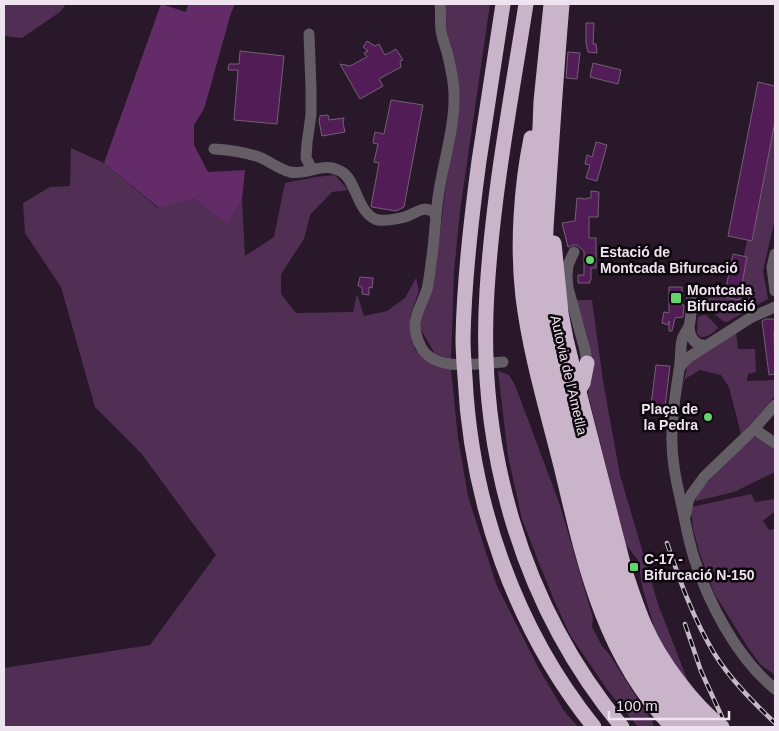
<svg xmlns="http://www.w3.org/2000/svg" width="779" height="731" font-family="Helvetica,sans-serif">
<rect width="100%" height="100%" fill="#281829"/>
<path fill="#512f54" d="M4,4H66L60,12L22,38L4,36Z
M445,4H490L460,211L454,272L451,359L435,354L420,328L422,310L435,274L445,192L459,102L447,32Z
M775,104V218L763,271L768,299L727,322L723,321L702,303L701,300L702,298L707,295L734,299L751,223Z
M71,148L104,163L158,208L195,199L227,222L242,199L245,256L274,237L285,183L316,177L335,175L348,190L332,192L310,215L304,239L281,274V294L296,313L353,312L357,294L364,316L387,311L405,298L416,278L419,290L410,317L415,350L436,365L451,369L458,438L468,496L496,584L539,669L564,711L578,727H4V668L150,645L216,555L141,453L95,407L61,287L25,233L23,203L50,187L70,186Z
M576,300H592L603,381L620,475L658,604L689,684L676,668L655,630L643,590L638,560L626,545L588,394L592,365L587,335Z
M703,315H706L717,326L718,328C714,333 706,338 700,337L697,333L698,317Z
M736,332L738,349H755L756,372L748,374L747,381L775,380V396L751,424L741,434L729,387L721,375L700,370L685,379L679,400L688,364Z
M498,371L509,375L515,385L560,505L593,618L592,627L602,646L609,654L653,723V727H638L609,692L570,635L554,600L537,558L522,519L508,456Z
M752,437H758L775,449V472L734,492L696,501L695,494Z
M751,494L755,502L775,499V511L763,521L769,530L775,529V675L760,664L747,646L714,593L700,554L693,529L691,507Z"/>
<path fill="#632c68" d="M161,4L186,12L188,4H235L231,13L204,109L194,125V145L208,172L245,170L242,199L227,223L195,199L159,208L104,163Z"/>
<path fill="#521c56" stroke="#736074" d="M586,23H594L593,44H596L597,53L588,52L586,43Z
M367,41L375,46L379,44L385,55L396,49L403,60L400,61L401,67L379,79L383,86L360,99L340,64L350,66L367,57L364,53L368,51L363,47Z
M240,51L284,56L277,124L234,120L238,70H228L229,64H239Z
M568,52L580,53L577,79L566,78Z
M593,63L621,70L618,84L590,77Z
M758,82L775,86V121L752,241L728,236Z
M391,100L423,105L404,207L396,211L372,207L371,206L379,163L374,162L378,144L373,143L375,132L384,134Z
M328,115L329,120L344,118L343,123L345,132L322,136L319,121L320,116Z
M596,142L607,145L597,181L586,178L590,165L585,164L587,155L592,157Z
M591,191L599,192L598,217H589V238H596V268H591V280H590V283H578V275H584V251L577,245H573L568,247L562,223L575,221L577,198L587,199V198H591Z
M733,254L747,257L739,300L724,297Z
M360,277L373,278L372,288L369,287V295L362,294V287L358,286Z
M669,287H682V305H684L683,317L675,318L672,331H669V321L668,325L662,323L664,312L669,313Z
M766,319H774L775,326V331H774L775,374L769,375L762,321Z
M656,365L670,366L665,407L651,405Z"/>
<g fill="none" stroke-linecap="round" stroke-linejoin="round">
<path stroke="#655d65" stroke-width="11" d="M440,4C441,12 440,22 441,30C442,38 445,45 447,52C450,65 454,80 454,94C455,125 444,160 439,191C435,215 435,239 431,263C430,271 429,281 427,289C419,313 408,321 421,347C435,373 479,363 503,362
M309,34L311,88V115L307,143L306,158L312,169
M214,149C229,150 245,152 259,157C269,161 279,169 290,172C309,176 322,160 342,172C356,180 357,211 375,219C381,222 398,219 405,217C415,214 426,203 435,214
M574,252L568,265L567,276L568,288L585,350L587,363
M775,254L772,267L775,291
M692,292C691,303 692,315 689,326C687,331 683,335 682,340C680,349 681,360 679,370C676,391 672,412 672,434C671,457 676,480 681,502C685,521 688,539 694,558C709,604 737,658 775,689
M689,327C690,338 695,347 708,345
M679,369L683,363L689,357L750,318L775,307
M754,429L775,443
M686,514L688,502L691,495L704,477L754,429L775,405"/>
<path stroke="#c9b4ca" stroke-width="15" d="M503,4C495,56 487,109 479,161C471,220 464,279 463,339C463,351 464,364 465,377C471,502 515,629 594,727
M526,4C511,99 493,194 487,291C477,448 521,605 622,727
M551,4L541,101L540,127L534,199L533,265L536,306L550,367L596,555L611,607L623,636L650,683L667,705L687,727
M562,4C557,63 553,123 549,183C548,198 547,213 546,228C546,238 544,249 545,259C547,321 565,382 580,442C605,542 622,656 705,727
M531,138C521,187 517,247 523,297C530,354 547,410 561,466C584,562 602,653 672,727
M554,243L561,313L566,339L579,392L625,571C631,589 637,608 645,626C660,660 692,704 722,727
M579,390L583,383L587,363"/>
<g stroke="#c5b9c5" stroke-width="4.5">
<path id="rail" d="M667,543C680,581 693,618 714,653C730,679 753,702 775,723
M685,624L701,671L722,717"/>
</g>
<use href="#rail" stroke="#0c060d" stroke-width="2.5" stroke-dasharray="8" stroke-linecap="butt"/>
</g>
<g fill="#63d469" stroke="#0c060d" stroke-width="2">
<circle cx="590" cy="260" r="5"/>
<rect x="670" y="292" width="12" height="12" rx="2.5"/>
<circle cx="708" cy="417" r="5"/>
<rect x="629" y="562" width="10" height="10" rx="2.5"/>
</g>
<g text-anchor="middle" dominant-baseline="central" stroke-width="5" stroke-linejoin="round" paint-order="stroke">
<g font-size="14" font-weight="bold" fill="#eee3ee" stroke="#0c060d" text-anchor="start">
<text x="600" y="252">Estació de<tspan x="600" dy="16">Montcada Bifurcació</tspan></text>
<text x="687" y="290">Montcada<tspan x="687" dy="16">Bifurcació</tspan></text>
<text x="698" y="409" text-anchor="end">Plaça de<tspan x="698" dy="16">la Pedra</tspan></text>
<text x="644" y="559">C-17 -<tspan x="644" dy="16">Bifurcació N-150</tspan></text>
</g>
<g font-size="14" fill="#eee3ee" stroke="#0c060d">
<text transform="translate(569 375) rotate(77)">Autovia de l'Ametlla</text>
</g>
</g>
<rect width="779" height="731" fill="none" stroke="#eee3ee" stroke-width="10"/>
<path d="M609 711v8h120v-8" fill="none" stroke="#eee3ee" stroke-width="2.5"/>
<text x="616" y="711" font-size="15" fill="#eee3ee" stroke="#0c060d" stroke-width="4" paint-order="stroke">100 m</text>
</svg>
